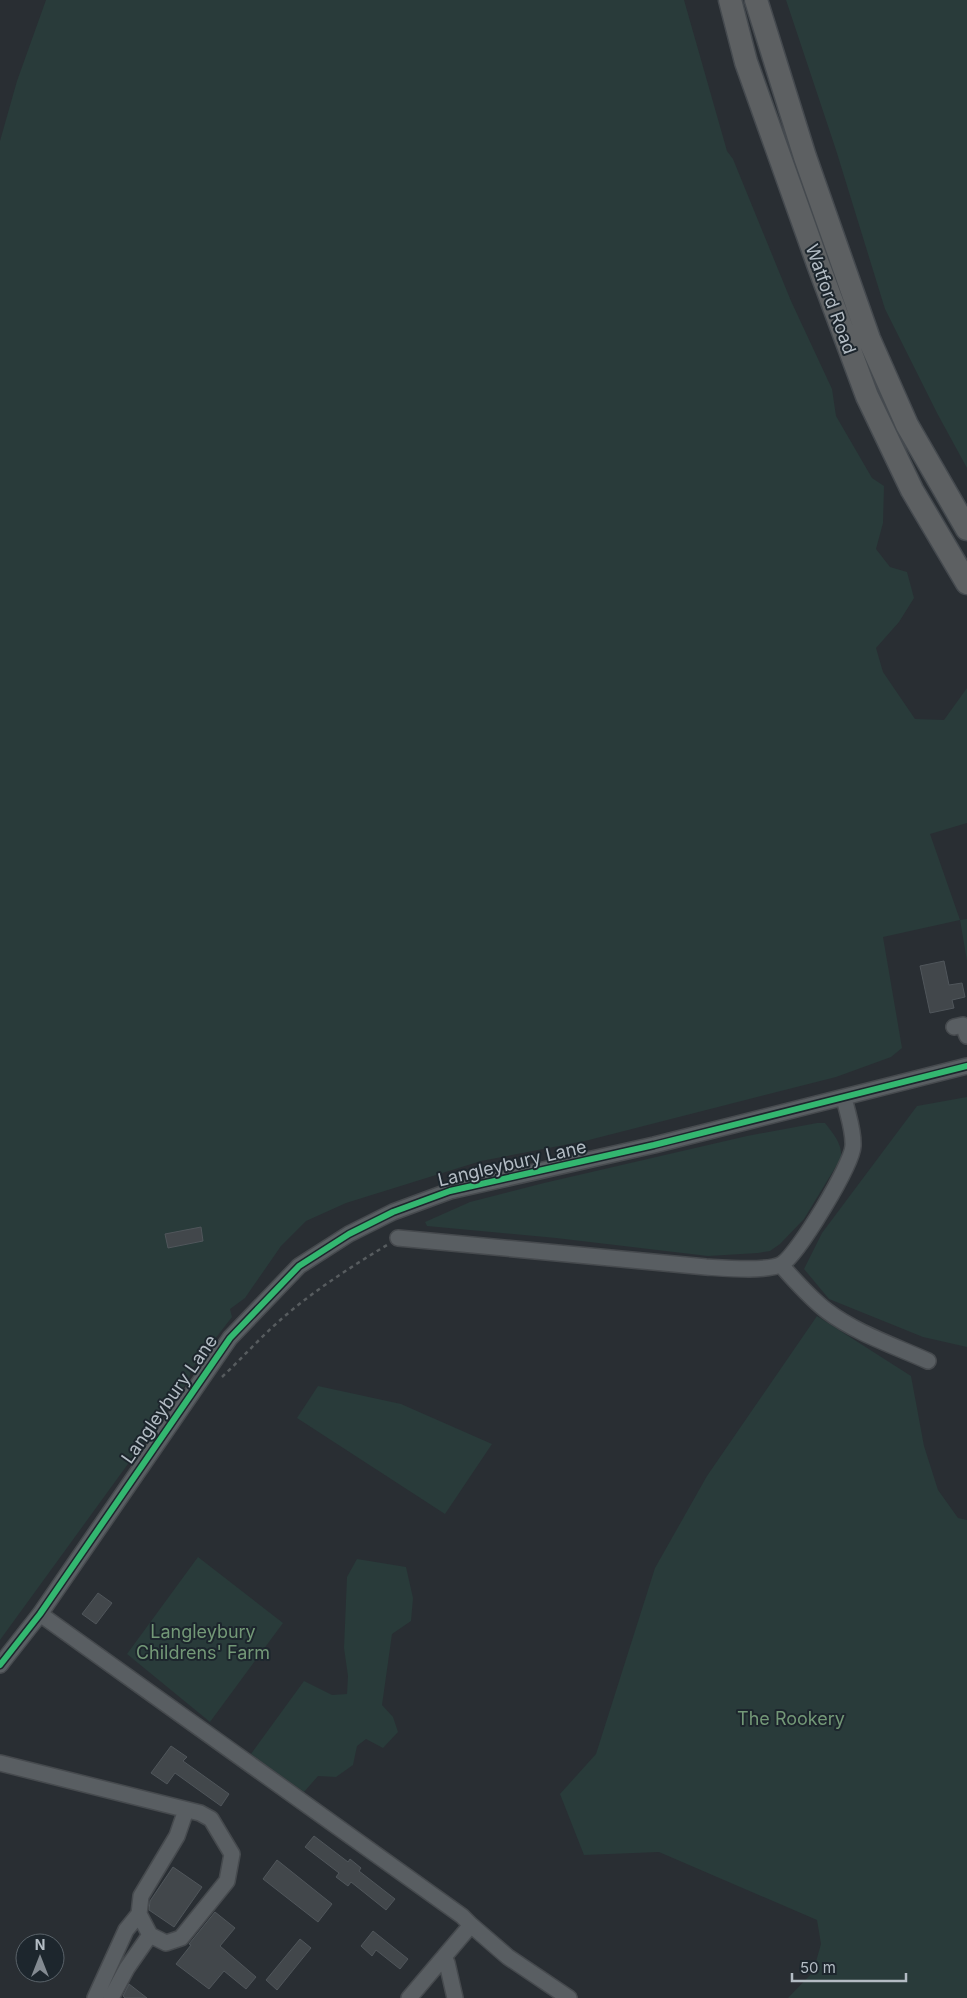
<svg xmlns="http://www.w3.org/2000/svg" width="967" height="1998" font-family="Inter,sans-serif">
<rect width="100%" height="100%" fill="#292e33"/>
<path fill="#293b3a" d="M46,0H684L727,151L733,159L791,301L832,389L836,416L872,478L884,486L883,523L876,549L890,567L907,572L914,598L899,622L876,648L883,672L915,719L944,720L967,688V823L930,834L960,920L967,919V961L960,920L883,937L902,1048L891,1057L836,1077L585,1141L481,1161L346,1203L306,1221L281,1246L245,1298L230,1309L232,1317L191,1370L189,1380L0,1640V141L17,81Z
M786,0H967V468L937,413L885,309L836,150Z
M967,1097V1347L923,1337L829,1299L804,1269L822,1233L917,1106Z
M817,1123H825C833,1133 843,1145 841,1158L804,1219L780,1244L770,1251L758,1253L708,1256L556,1238L427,1226L425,1222L470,1202L544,1183L747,1136Z
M817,1316L911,1376L924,1446L938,1490L958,1518L967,1520V1998H788L813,1972L821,1944L817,1920L659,1852L584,1855L560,1794L596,1754L655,1568L707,1476Z
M318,1386L401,1404L492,1444L445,1514L297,1418Z
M198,1557L283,1623L210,1722L127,1654Z
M357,1559L406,1567L413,1598L411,1621L392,1634L382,1705L393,1717L398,1732L383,1748L366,1739L357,1746L353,1765L336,1777L318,1776L304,1792L251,1754L304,1681L332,1695L347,1694L348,1676L344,1648L347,1577Z"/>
<path fill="#42474b" stroke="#50565b" d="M944,961L949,985L962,983L965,997L952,1000L954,1008L930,1013L920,966Z
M201,1227L203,1241L168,1248L165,1234Z
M98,1593L112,1603L96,1624L82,1614Z
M171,1746L187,1757L183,1761L229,1794L221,1806L175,1773L167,1784L151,1773Z
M314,1836L348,1862L350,1859L361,1868L359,1871L395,1899L386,1910L351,1882L348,1886L336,1877L339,1873L305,1847Z
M277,1860L332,1904L318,1922L263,1879Z
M173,1867L202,1887L174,1927L149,1910L150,1901Z
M215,1912L235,1928L220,1946L256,1977L246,1989L224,1971L209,1989L176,1964L191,1945L189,1944Z
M373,1931L408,1959L400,1969L376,1950L372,1956L361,1946Z
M300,1939L311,1948L277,1990L266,1980Z
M129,1984L147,1998H125L123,1996Z"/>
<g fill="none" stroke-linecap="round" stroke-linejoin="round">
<g stroke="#464a4e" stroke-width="18">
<path id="minor" d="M954,1027L963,1025L967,1036
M398,1238L706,1267C723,1268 768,1272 782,1264C798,1254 852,1165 853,1146C854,1130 847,1113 844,1097
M781,1265C795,1281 810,1298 827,1311C856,1333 895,1346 928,1361
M40,1614L462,1916L471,1925L409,1998
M0,1665L40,1614L230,1338L299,1266L349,1234L393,1212L450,1191L654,1145L967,1066
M0,1763L200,1813L211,1819L232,1854L227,1881L181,1938L166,1943L150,1935L139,1914L141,1896L177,1836L186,1810
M471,1925L508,1957L569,1998
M444,1957L447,1963L455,1998
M95,1998L126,1930L139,1914
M111,1998L127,1968L150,1935"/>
</g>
<g stroke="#454a4f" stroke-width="25">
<path id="highway" d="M730,0L746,62L818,264L867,396L912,490L967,583
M756,0L805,157L869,339L907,425L967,529"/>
</g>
<path stroke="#575c5f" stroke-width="2.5" stroke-dasharray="4 4" stroke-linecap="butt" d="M222,1377C241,1359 258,1340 277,1323C310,1293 349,1268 387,1245"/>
<use href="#minor" stroke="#595e62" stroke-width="15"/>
<use href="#highway" stroke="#5d6062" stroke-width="22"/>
<g stroke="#1d262d" stroke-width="9">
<path id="cycleway" d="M0,1665L40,1614L230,1338L299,1266L349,1234L393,1212L450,1191L654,1145L967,1066"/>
</g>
<use href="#cycleway" stroke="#33b770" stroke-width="6"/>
</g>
<g text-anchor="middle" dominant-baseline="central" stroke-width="4" stroke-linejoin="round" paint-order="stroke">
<g font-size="18" fill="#b3bcc4" stroke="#1d262d">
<text transform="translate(831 299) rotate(70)">Watford Road</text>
<text transform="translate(512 1163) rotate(-13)">Langleybury Lane</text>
<text transform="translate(169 1399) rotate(-55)">Langleybury Lane</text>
</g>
<g font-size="18" fill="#739877" stroke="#1d262d">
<text x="203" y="1631">Langleybury<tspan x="203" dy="21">Childrens' Farm</tspan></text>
<text x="791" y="1718">The Rookery</text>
</g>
</g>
<g transform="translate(40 1958)"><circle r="24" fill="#1d262d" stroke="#596269"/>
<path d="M0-4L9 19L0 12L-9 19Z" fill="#838a91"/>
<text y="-8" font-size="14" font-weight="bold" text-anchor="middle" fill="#b3bcc4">N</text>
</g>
<path d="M792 1973v8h114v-8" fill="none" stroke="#b3bcc4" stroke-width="2.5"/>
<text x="800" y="1973" font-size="15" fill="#b3bcc4" stroke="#1d262d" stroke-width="4" paint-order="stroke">50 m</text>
</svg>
